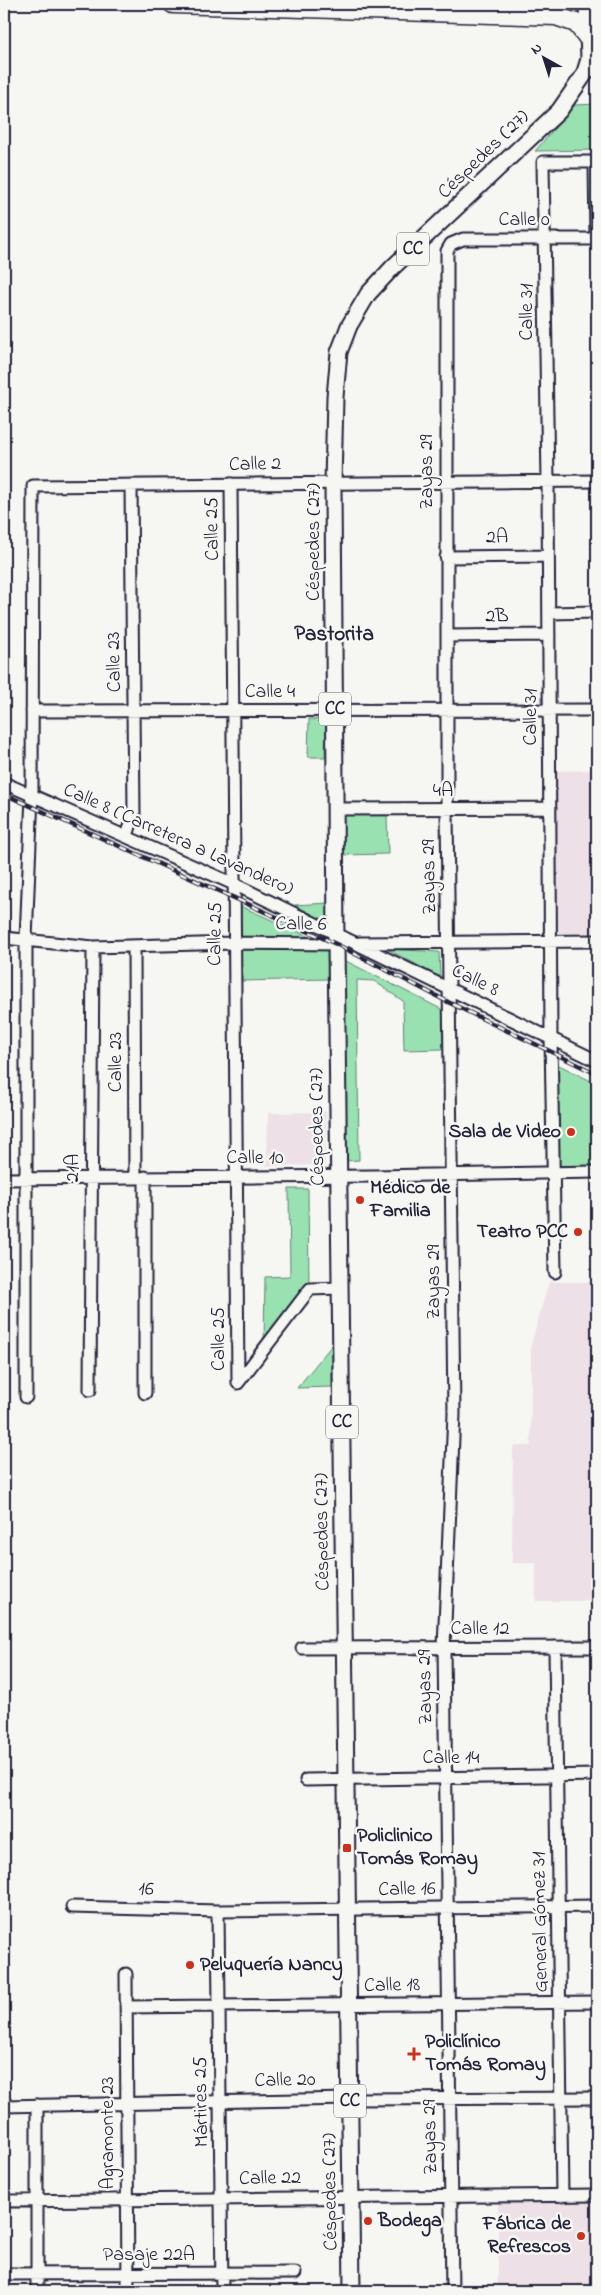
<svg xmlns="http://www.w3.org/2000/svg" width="601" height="2295" font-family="'Indie Flower',sans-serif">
<rect width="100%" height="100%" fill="#f6f6f2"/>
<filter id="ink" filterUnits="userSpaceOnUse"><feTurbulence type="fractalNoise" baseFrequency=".02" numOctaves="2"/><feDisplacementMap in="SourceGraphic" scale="10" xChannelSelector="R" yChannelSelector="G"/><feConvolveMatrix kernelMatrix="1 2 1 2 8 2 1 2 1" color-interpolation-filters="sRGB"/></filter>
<g filter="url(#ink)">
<path fill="#ede0e7" d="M597,770V934L558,933L556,771Z
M326,1112L325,1165L267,1166L268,1113Z
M549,1282H597V1601H536V1563H512L513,1446H531V1345Z
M597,2201V2291H498V2202Z"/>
<path fill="#99e1b0" stroke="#5e8276" d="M597,104V150L535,151L575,105Z
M309,719L326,720L325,757H308Z
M341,815H387L388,854L341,855Z
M328,903V923L295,905Z
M240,906L317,940L241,939Z
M241,949L326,950L328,953V979L242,981Z
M387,949L439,952L440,977Z
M344,960L443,1010L444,1049L404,1050L403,1001L374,981L357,980L359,1160L346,1161Z
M557,1064L597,1084V1165L559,1166Z
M289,1189H308L309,1287L264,1345L265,1277L290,1276Z
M332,1345V1387L297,1388Z"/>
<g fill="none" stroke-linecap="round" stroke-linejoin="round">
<g stroke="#22223b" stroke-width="15">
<path id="minor" d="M231,484L238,1383
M446,557L548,556
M549,613L597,612
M447,636L549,635
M32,711L597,710
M4,783L236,885L597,1061
M335,809L550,808
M127,836L134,814L131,485
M4,938L93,947L234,943L343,944
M359,943L597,941
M134,946L135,1177
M4,1179L373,1176L597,1172
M555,1272L551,1038L548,482L543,162H595L596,239
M238,1383L310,1289L340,1288
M90,1390L93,947
M145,1393V1177
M26,1397V939L32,795L33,486L597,481
M555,1647L562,2196
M302,1648L597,1647
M306,1780L597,1775
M72,1907L218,1911L597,1906
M218,1911L222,2291
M126,1974L128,2291
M126,2007L597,2002
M4,2106L350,2099L597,2098
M4,2201L597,2195
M4,2274L295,2273
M37,2291V2105
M452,2291L444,1647L454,1414L447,810V251L451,244L463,239H597"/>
</g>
<g stroke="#22223b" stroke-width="19">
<path id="major" d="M587,4L589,59L597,70
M352,2291L336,944L333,484L335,397L339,352L349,326L368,294L393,267L559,111L584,75L589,59"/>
</g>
<g stroke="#22223b" stroke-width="21">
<path id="highway" d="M173,4L556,16L576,23L588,38"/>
</g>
<use href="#minor" stroke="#f6f6f2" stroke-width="11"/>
<use href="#major" stroke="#f6f6f2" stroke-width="15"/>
<use href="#highway" stroke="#f6f6f2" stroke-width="18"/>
<g stroke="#22223b" stroke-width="4.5">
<path id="rail" d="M4,794L336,944L450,1003L597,1074"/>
</g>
<use href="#rail" stroke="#f6f6f2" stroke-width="2.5" stroke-dasharray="8" stroke-linecap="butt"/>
</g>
</g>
<g fill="#c8321e" stroke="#f6f6f2" stroke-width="2">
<circle cx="571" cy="1132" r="5"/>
<circle cx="360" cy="1200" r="5"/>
<circle cx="578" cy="1232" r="5"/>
<rect x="342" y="1843" width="10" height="10" rx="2.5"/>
<circle cx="190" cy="1965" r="5"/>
<path d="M411.5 2046.5h5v5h5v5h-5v5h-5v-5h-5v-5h5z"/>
<circle cx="368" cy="2221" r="5"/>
<circle cx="581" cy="2236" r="5"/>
</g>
<g text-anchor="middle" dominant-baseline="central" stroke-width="5" stroke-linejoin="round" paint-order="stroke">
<g fill="#f6f6f2" stroke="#626272" stroke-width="1">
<rect x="397" y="232.5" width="32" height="33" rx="4"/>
<rect x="319" y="692.5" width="32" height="33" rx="4"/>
<rect x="326" y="1405.5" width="32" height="33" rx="4"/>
<rect x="334" y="2084.5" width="32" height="33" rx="4"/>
</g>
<g font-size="19" font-weight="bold" fill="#22223b">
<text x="413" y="249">CC</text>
<text x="335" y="709">CC</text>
<text x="342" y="1422">CC</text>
<text x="350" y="2101">CC</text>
</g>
<g font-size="20" fill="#22223b" stroke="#f6f6f2">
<text transform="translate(484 155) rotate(-44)">Céspedes (27)</text>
<text x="524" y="220">Calle 0</text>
<text transform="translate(527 312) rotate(-90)">Calle 31</text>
<text transform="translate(255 465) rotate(-1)">Calle 2</text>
<text transform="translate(427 472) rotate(-90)">Zayas 29</text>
<text transform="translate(213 529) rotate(-91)">Calle 25</text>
<text transform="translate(497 538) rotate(-1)">2A</text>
<text transform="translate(314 542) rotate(-90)">Céspedes (27)</text>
<text transform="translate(497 617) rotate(-1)">2B</text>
<text transform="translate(115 662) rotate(-91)">Calle 23</text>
<text x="270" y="692">Calle 4</text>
<text transform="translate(531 717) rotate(-90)">Calle 31</text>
<text x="443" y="791">4A</text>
<text transform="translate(178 840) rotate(24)">Calle 8 (Carretera a Lavandero)</text>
<text transform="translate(430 877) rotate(-91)">Zayas 29</text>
<text transform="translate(301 925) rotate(1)">Calle 6</text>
<text transform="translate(216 934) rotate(-89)">Calle 25</text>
<text transform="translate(475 981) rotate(26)">Calle 8</text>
<text transform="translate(116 1062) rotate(-90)">Calle 23</text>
<text transform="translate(318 1127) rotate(-91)">Céspedes (27)</text>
<text x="255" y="1158">Calle 10</text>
<text transform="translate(73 1168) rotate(-90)">21A</text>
<text transform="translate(434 1282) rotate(-90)">Zayas 29</text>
<text transform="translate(219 1339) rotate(-90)">Calle 25</text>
<text transform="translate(323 1532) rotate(-91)">Céspedes (27)</text>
<text x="480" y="1629">Calle 12</text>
<text transform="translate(426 1687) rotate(-91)">Zayas 29</text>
<text x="451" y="1758">Calle 14</text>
<text transform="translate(146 1890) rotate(2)">16</text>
<text transform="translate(407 1890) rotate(-1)">Calle 16</text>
<text transform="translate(541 1922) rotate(-91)">General Gómez 31</text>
<text transform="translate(392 1986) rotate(-1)">Calle 18</text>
<text transform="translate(285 2081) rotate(-1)">Calle 20</text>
<text transform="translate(202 2102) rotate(-91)">Mártires 25</text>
<text transform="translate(108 2133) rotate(-90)">Agramonte 23</text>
<text transform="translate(431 2137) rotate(-91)">Zayas 29</text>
<text transform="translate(270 2179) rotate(-1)">Calle 22</text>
<text transform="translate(331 2192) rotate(-91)">Céspedes (27)</text>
<text x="149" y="2255">Pasaje 22A</text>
</g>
<g font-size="20" font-weight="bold" fill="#22223b" stroke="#f6f6f2" text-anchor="start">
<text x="561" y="1132" text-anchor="end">Sala de Video</text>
<text x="370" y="1188">Médico de<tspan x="370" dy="23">Familia</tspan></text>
<text x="568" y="1232" text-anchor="end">Teatro PCC</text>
<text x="357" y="1836">Policlinico<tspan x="357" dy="23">Tomás Romay</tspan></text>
<text x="200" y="1965">Peluquería Nancy</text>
<text x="425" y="2042">Policlínico<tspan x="425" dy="23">Tomás Romay</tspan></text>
<text x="378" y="2221">Bodega</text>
<text x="571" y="2224" text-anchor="end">Fábrica de<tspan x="571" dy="23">Refrescos</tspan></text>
</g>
<g font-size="21" font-weight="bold" fill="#22223b" stroke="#f6f6f2">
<text x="334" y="635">Pastorita</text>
</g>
</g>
<rect width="601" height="2295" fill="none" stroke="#f6f6f2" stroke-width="20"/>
<rect x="10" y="10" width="581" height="2275" fill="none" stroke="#22223b" stroke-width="2" filter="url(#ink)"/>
<g transform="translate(544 58) rotate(321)" stroke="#f6f6f2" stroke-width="4" paint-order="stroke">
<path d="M0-4L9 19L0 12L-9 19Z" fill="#22223b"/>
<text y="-8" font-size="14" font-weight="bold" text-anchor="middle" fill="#22223b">N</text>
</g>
</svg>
